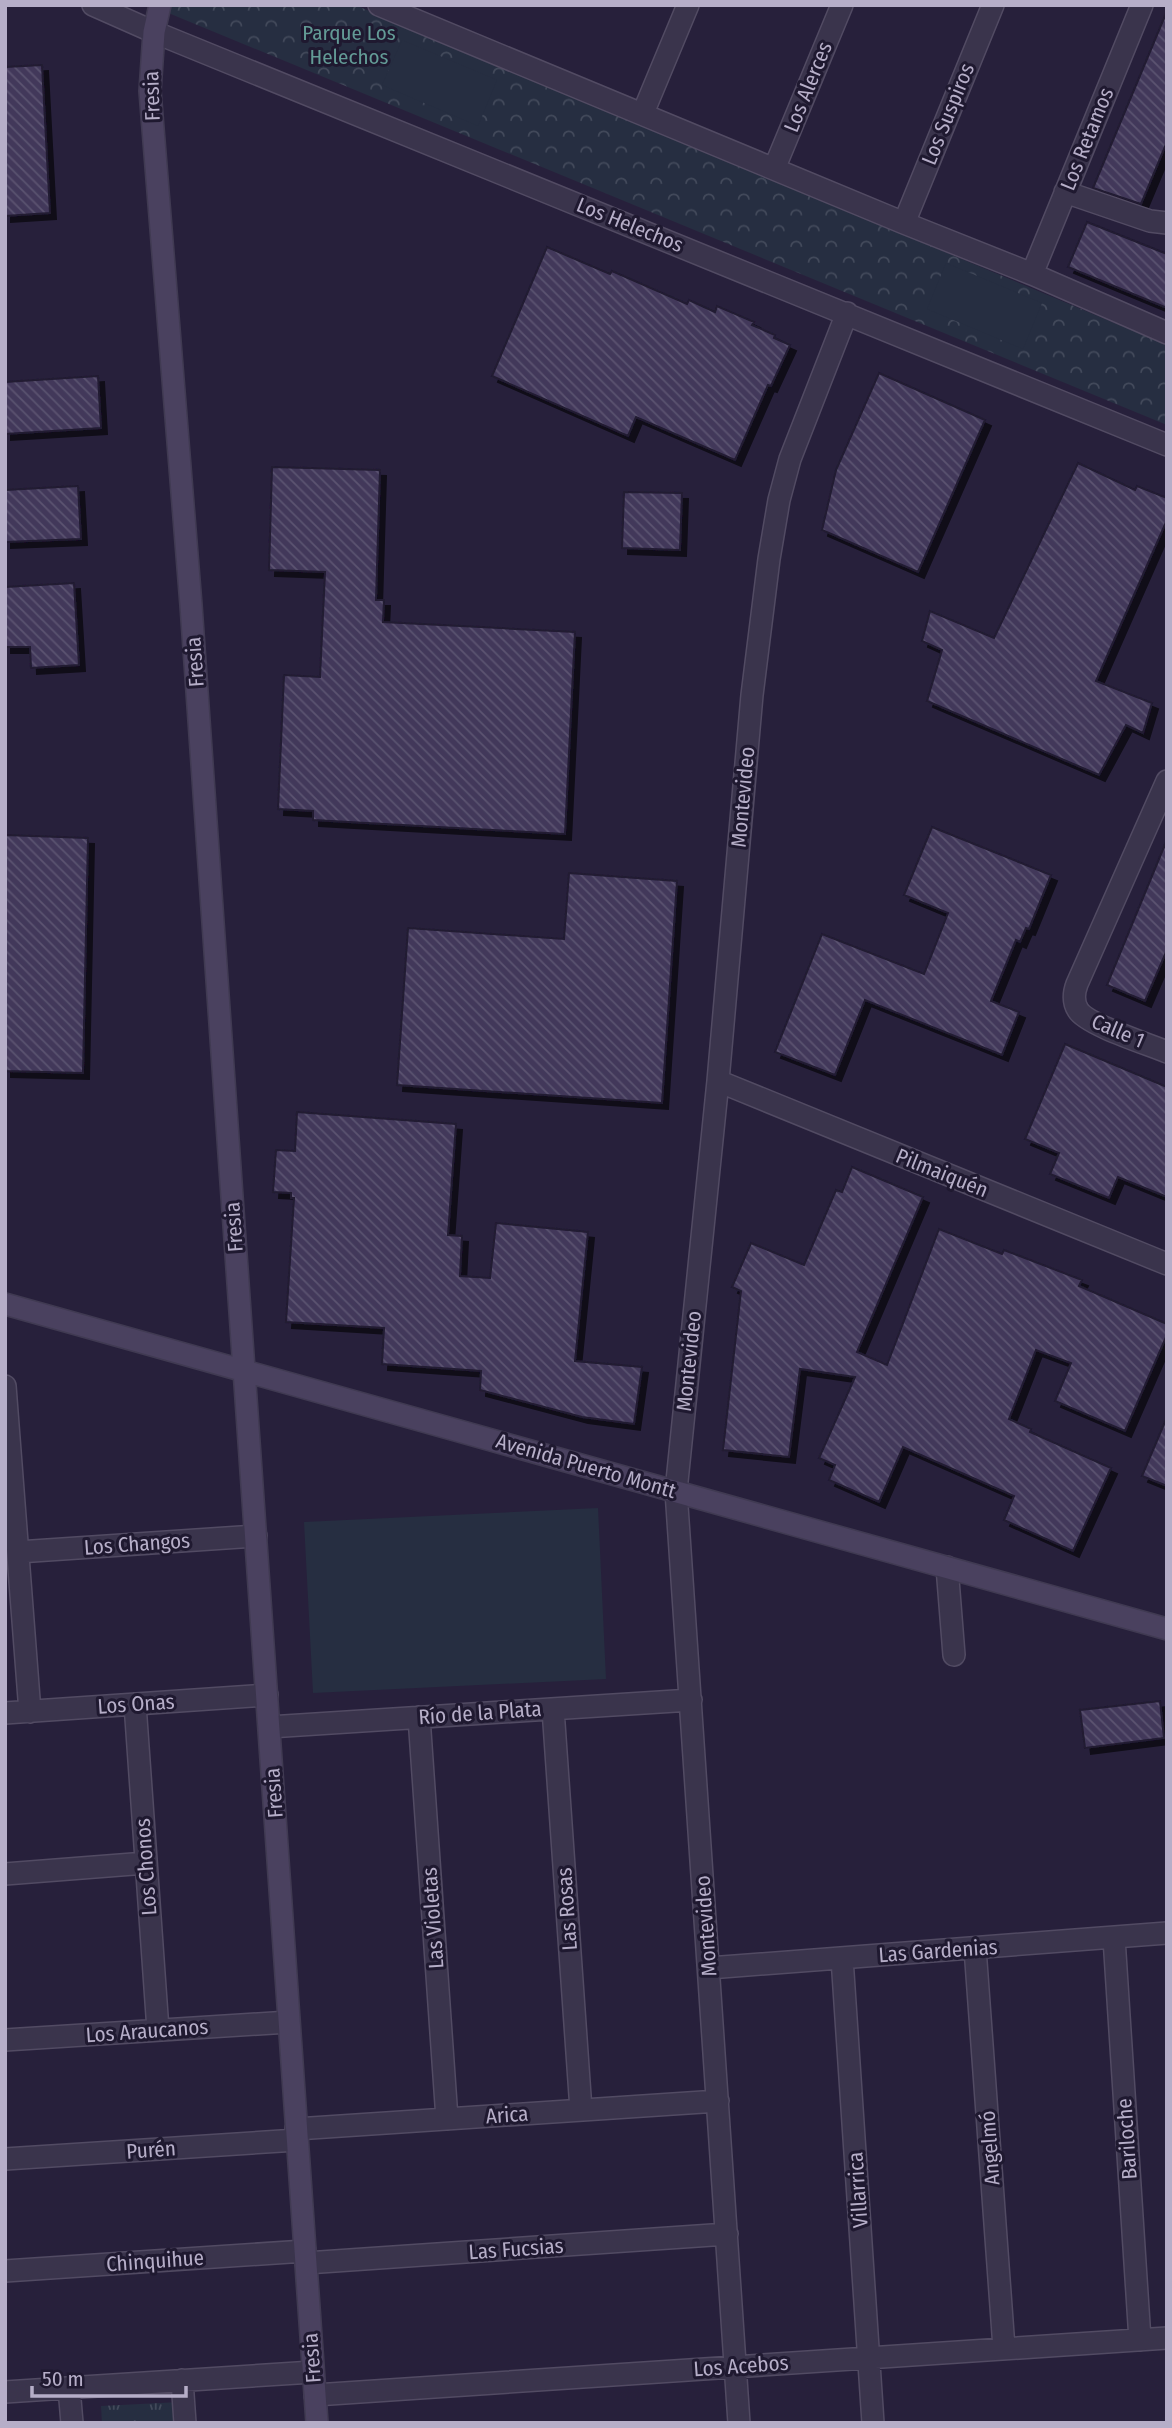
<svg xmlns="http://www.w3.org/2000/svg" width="1172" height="2428" font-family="'Fira Sans Condensed',sans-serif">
<defs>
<pattern id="grass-tufts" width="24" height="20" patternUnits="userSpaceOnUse" patternTransform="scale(1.75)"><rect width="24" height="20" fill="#262e41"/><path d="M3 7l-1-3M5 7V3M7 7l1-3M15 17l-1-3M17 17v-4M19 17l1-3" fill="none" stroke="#434a5b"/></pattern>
<pattern id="park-crowns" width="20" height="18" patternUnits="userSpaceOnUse" patternTransform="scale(1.75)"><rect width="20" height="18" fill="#262e41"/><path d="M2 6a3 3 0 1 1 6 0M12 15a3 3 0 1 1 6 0" fill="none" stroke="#434a5b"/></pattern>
<pattern id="building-back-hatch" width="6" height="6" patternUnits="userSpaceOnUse" patternTransform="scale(1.75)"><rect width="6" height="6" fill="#42395a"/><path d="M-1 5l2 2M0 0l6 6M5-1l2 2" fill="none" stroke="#5b5370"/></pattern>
<filter id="shadow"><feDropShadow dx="6" dy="6" stdDeviation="0" flood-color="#0009"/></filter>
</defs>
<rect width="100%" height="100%" fill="#27203b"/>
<path fill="url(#grass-tufts)" d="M180,2402L182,2423H102L101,2406Z"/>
<path fill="url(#park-crowns)" d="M149,5H355L1167,345V425Z"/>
<path fill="#262e41" d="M402,40L497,80L478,126L382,85Z
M946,263L1042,303L1023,349L927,309Z
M598,1508L606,1679L313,1693L304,1522Z"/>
<path fill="url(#building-back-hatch)" stroke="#211b32" stroke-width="2" filter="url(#shadow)" d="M1167,11V142L1141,204L1093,188Z
M42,65L50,213L5,216V67Z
M1087,222L1167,254V308L1068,267Z
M547,247L610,274L612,271L687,304L689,300L715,312L717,306L754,322L752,325L775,335L774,338L790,345L771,386L768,385L735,460L636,417L628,436L492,376Z
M879,373L985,420L918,572L822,530L836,470Z
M98,376L101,428L5,434V382Z
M1078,463L1135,490L1137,486L1167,498V520L1096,681L1152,703L1143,733L1126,725L1099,775L927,701L942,650L922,641L930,611L994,638Z
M272,467L380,470L376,600H384L383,622L575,632L565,834L313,820V811L278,809L284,675L320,677L325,572L269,570Z
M78,486L81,539L5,542V490Z
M624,492L682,493L680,550L622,548Z
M74,583L79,665L31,668L30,647H5V587Z
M932,827L1051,875L1029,929L1026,928L1020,942L1016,940L991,1001L1019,1012L1002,1055L865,1000L835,1075L775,1052L822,934L924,974L948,913L904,895Z
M5,835L88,838L83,1073L5,1071Z
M1166,842L1167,950L1145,1001L1107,985Z
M569,873L677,881L662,1103L397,1085L408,928L564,939Z
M1065,1044L1167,1087V1197L1118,1177L1109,1198L1050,1174L1059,1153L1025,1139Z
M297,1112L456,1124L448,1235L462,1236L460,1276L490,1278L496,1223L588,1232L575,1361L642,1367L634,1424L582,1417L480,1390L481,1371L382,1364L384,1328L286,1322L294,1198H291V1193L273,1192L276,1150L295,1151Z
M852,1167L923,1197L857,1352L887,1365L939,1229L1002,1254L1004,1250L1082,1280L1079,1286L1167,1324V1335L1125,1431L1055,1401L1071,1363L1036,1350L1009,1419L1031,1429L1030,1432L1111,1468L1073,1551L1004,1520L1014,1496L903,1447L879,1502L829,1480L835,1465L819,1458L855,1377L800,1369L789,1457L723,1450L741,1291L732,1287L751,1243L804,1265L836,1190L842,1192Z
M1167,1417V1486L1142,1476Z
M1160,1701L1164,1738L1085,1748L1080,1710Z"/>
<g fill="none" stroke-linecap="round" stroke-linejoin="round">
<g stroke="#524b63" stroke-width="24">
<path id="street" d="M93,5L154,32L1167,445
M379,5L904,223L1032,274L1167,333
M643,113L688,5
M774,169L842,5
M1065,192L1150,221L1167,223
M904,223L993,5
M1032,274L1142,5
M1167,781L1077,984C1074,992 1073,1002 1078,1010C1087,1025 1148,1044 1167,1052
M718,1081L1167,1264
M5,1386L30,1712
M18,1552L256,1536
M947,1567L954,1655
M135,1704L158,2030
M553,1709L581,2110
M5,1713L267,1695
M419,1717L447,2119
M269,1727L691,1700
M5,1874L146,1863
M1114,1938L1140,2340
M975,1948L1004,2348
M842,1958L873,2423
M709,1968L1167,1933
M5,2040L289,2022
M296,2129L718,2101
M5,2159L297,2140
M306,2263L727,2234
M5,2271L305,2251
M182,2380L185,2423
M69,2388L72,2423
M5,2392L313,2372
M315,2395L1167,2338
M739,2423L676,1491L718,1081L752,695L769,559L779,500L790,459L847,313"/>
</g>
<g stroke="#403a52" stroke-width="24">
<path id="secondary" d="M160,5L154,32L150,91L191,605L317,2423
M5,1304L1167,1629"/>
</g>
<use href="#street" stroke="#3a344c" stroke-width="21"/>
<use href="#secondary" stroke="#4a415f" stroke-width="21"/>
</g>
<g text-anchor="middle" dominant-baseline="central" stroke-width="6" stroke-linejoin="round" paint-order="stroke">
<g font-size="21" fill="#639b96" stroke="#1f1930">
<text x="349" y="33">Parque Los<tspan x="349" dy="24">Helechos</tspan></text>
</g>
<g font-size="21" fill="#b6aec8" stroke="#1f1930">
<text transform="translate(808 87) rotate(-68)">Los Alerces</text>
<text transform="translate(152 96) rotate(-92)">Fresia</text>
<text transform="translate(948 114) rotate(-68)">Los Suspiros</text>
<text transform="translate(1087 139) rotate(-68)">Los Retamos</text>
<text transform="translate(630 225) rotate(22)">Los Helechos</text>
<text transform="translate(195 662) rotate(-94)">Fresia</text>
<text transform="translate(743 797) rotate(-85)">Montevideo</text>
<text transform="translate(1118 1031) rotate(23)">Calle 1</text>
<text transform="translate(942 1173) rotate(22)">Pilmaiquén</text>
<text transform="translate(234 1227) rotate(-94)">Fresia</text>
<text transform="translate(689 1361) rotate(-84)">Montevideo</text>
<text transform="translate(586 1466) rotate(16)">Avenida Puerto Montt</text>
<text transform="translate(137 1544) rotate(-4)">Los Changos</text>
<text transform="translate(136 1704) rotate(-4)">Los Onas</text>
<text transform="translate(480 1713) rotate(-4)">Río de la Plata</text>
<text transform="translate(274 1793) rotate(-94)">Fresia</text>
<text transform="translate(146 1867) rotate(-94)">Los Chonos</text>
<text transform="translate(567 1909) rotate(-94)">Las Rosas</text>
<text transform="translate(433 1918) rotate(-94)">Las Violetas</text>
<text transform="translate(706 1926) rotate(-94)">Montevideo</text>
<text transform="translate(938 1951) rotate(-4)">Las Gardenias</text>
<text transform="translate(147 2031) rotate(-4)">Los Araucanos</text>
<text transform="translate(507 2115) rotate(-4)">Arica</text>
<text transform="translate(1127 2139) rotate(-94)">Bariloche</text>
<text transform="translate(990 2148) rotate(-94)">Angelmó</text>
<text transform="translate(151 2150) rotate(-4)">Purén</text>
<text transform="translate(858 2190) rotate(-94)">Villarrica</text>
<text transform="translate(516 2249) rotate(-4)">Las Fucsias</text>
<text transform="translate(155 2261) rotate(-4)">Chinquihue</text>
<text transform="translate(312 2358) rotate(-94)">Fresia</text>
<text transform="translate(741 2366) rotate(-4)">Los Acebos</text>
</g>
</g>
<rect width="1172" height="2428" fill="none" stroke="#b6aec8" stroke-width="14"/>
<path d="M32 2386v10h154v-10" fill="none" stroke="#b6aec8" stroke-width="3.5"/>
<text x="42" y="2386" font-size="21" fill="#b6aec8" stroke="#1f1930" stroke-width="5" paint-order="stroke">50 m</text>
</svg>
